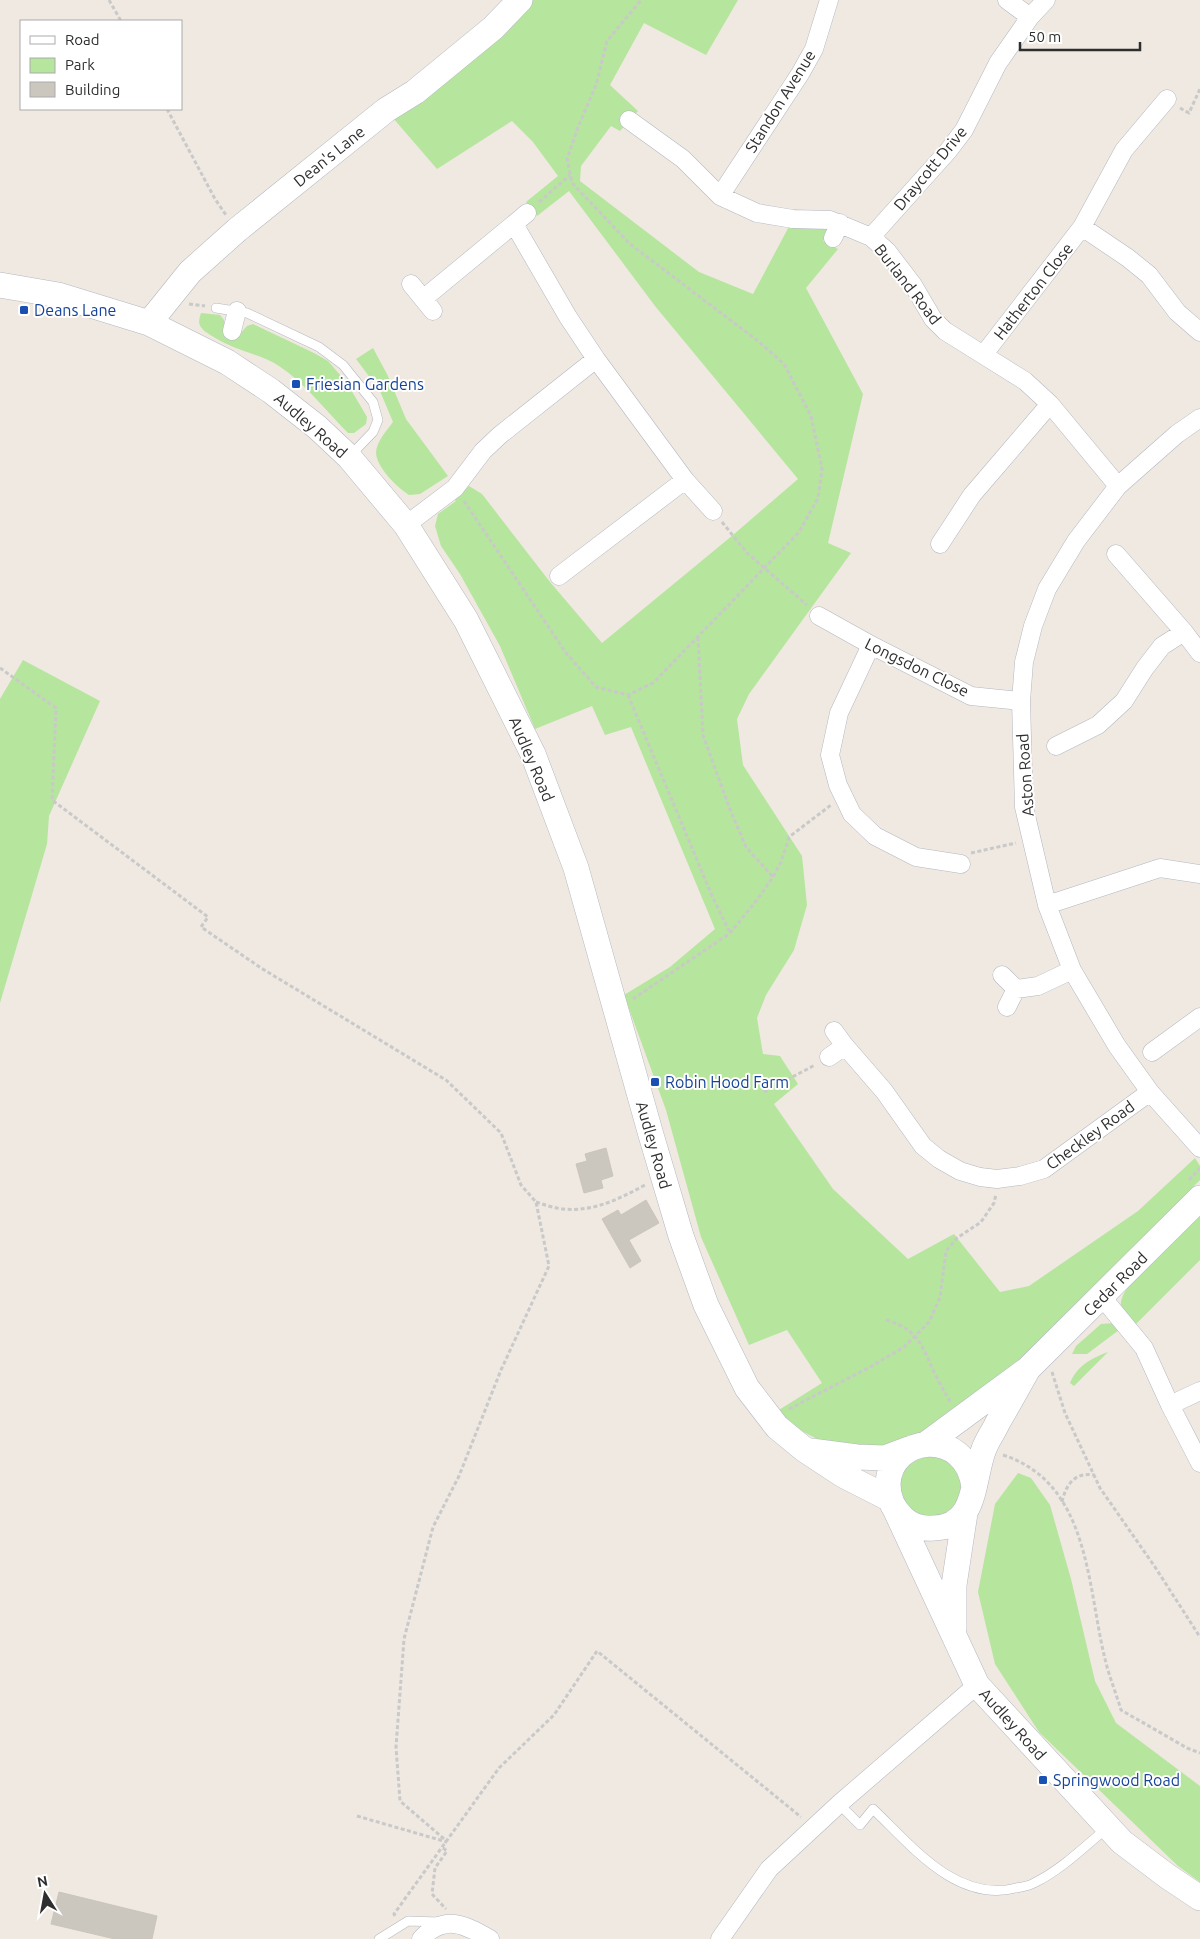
<svg xmlns="http://www.w3.org/2000/svg" width="1200" height="1939" font-family="Ubuntu,sans-serif">
<rect width="100%" height="100%" fill="#efe9e1"/>
<path fill="#b6e59e" d="M528,0H738L706,55L644,23L610,85L638,111L620,131L611,126L581,166L580,181L699,272L753,294L793,219L836,222L823,241L838,249L806,288L863,394L828,543L851,553L749,694L737,719L743,765L802,856L807,905L794,950L766,995L757,1018L763,1054L780,1056L798,1084L774,1104L833,1189L908,1259L954,1234L1000,1292L1029,1286L1138,1211L1195,1158L1200,1166V1180L1009,1372L950,1417L910,1438L883,1447L823,1442L792,1426L774,1413L822,1383L787,1330L749,1345L701,1237L666,1110L624,995L670,967L715,929L631,727L605,735L592,706L535,729L500,646L460,574L441,546L435,526L438,514L456,501L454,499L469,486L482,494L550,582L602,643L733,535L798,479L655,306L569,191L537,216L526,202L558,176L533,142L512,121L437,169L393,118Z
M201,313L220,315L224,320L225,330L238,336L247,326L253,324L314,353L328,361L347,383L367,417L366,424L354,433H348C325,410 306,384 279,366C269,359 255,355 244,351C232,347 217,340 206,332C198,326 198,322 201,313Z
M373,348L388,376L406,419L448,476L420,494L409,495C397,487 377,468 376,453C376,442 387,430 393,422L380,391L356,359Z
M23,660L100,701L49,816L47,844L0,1003V699Z
M1200,1211V1260L1134,1326C1130,1320 1122,1312 1121,1306C1117,1285 1184,1227 1200,1211Z
M1114,1323L1119,1330L1087,1354H1072L1076,1346L1101,1324Z
M1108,1352L1074,1386L1070,1383C1078,1365 1090,1359 1108,1352Z
M900 1485a31 31 0 1 1 62 0a31 31 0 1 1-62 0Z
M1018,1473L1031,1478L1050,1505L1071,1579L1095,1681L1116,1723L1200,1786V1882L1178,1866L1039,1732L995,1664L978,1592L995,1504Z"/>
<path fill="#cbc7bf" stroke="#cbc5ba" d="M606,1148L613,1176L601,1180L603,1188L584,1193L576,1164L587,1161L585,1154Z
M646,1200L659,1223L629,1240L641,1261L630,1268L602,1219L618,1210L621,1215Z
M59,1892L157,1916L152,1939H115L51,1924Z"/>
<g fill="none" stroke-linecap="round" stroke-linejoin="round">
<g stroke="#b4b7c1" stroke-width="10">
<path id="lane" d="M216,308L247,313L319,347L343,365L373,402L378,420L373,432L349,457
M839,1804L860,1825L873,1809C911,1845 956,1903 1016,1888C1022,1887 1029,1886 1034,1883C1061,1870 1084,1847 1107,1828
M379,1939L408,1921L439,1922"/>
</g>
<g stroke="#b4b7c1" stroke-width="19">
<path id="street" d="M1007,0L1030,17
M629,120L683,159L720,196L757,213L793,219L830,220L871,237L887,251L913,285L933,319L945,331L1025,381L1050,404L1118,486
M720,196L800,74L814,49L829,0
M514,224L527,213
M1082,227L1128,258L1149,275L1177,312L1200,332
M871,237L948,151L964,130L998,63L1030,17L1046,0
M833,238L840,223
M411,284L433,311
M423,299L514,224L568,317L596,359L685,480L713,511
M232,331L237,311
M984,354L1082,227L1124,150L1167,99
M1200,418L1177,434L1118,486L1076,541L1047,589L1033,626L1024,662L1021,701L1024,807L1047,905L1072,970L1117,1046L1150,1092L1200,1148
M406,525L455,488L483,451L500,435L596,359
M940,544L972,495L1050,404
M1116,554L1184,632L1200,653
M559,576L685,480
M819,616L871,645L971,696L1021,701
M871,645L839,713L830,755L838,785L852,814L875,836L916,857L961,864
M1056,746L1098,725L1124,701L1145,668L1162,646L1184,632
M1047,905L1160,868L1200,874
M1002,975L1016,989L1007,1007
M1016,989L1038,986L1072,970
M834,1031L845,1046L884,1091L923,1146L939,1159L960,1171L980,1177L997,1179L1020,1176L1044,1169L1150,1092
M1152,1052L1200,1017
M829,1057L845,1046
M1102,1297L1144,1348L1170,1405L1200,1463
M1170,1405L1200,1391
M421,1939C444,1914 464,1924 490,1939
M720,1939L769,1869L839,1804L977,1685"/>
</g>
<g stroke="#b4b7c1" stroke-width="26">
<path id="secondary" d="M0,285L58,295L149,323L227,362L271,391L317,427L349,457L406,525L466,620L533,754L576,868L651,1135L681,1236L706,1305L747,1388L777,1427L805,1450L843,1475L890,1499
M149,323L190,272L237,230L386,110L415,92L493,28L520,0
M926,1444L1028,1369L1200,1198
M811,1451L857,1457L885,1458L909,1449
M974,1487C966,1426 890,1435 888,1484C888,1498 893,1509 903,1518C911,1526 922,1529 934,1528C978,1527 972,1478 984,1449C987,1440 994,1431 998,1422C1008,1405 1018,1387 1028,1369
M896,1511L977,1685L1122,1842L1167,1876L1200,1898
M954,1629V1585L965,1513"/>
</g>
<path stroke="#c9c9c9" stroke-width="3" stroke-dasharray="4 2.5" stroke-linecap="butt" d="M109,0L121,21
M1180,108L1189,113L1200,89
M167,109L215,199L226,215
M539,202L570,175
M189,304L205,306
M464,501L566,653L596,687L628,695L653,683L714,620L799,532L818,498L822,469L811,416L784,364L758,341L630,244L572,183L567,159L578,127L596,85L607,41L641,0
M722,522L747,553L807,605
M698,637L703,735L729,807L746,847L773,877
M0,668L56,708L52,800L208,917L201,927L261,968L446,1080L501,1133L521,1185L536,1202L549,1266L501,1370L459,1476L433,1527L404,1639L396,1747L400,1801L443,1838L442,1840
M628,695L712,896L730,933
M971,853L1016,843
M633,999L730,933L757,900L773,877L781,862L789,837L831,805
M764,1092L815,1065
M1189,1180L1200,1168
M536,1202C545,1205 554,1208 563,1209C594,1212 619,1199 645,1185
M886,1320C920,1329 923,1350 937,1378C941,1386 946,1394 950,1402
M1052,1372L1065,1413L1100,1488L1155,1567L1200,1637
M789,1409L870,1367L904,1347L929,1322L940,1297L946,1251L957,1238L981,1222L994,1203L996,1194
M1003,1455C1090,1483 1087,1586 1105,1659C1109,1676 1116,1693 1121,1710L1187,1748L1200,1753
M1062,1502C1066,1484 1075,1472 1094,1475
M357,1816L447,1842
M443,1848L447,1851L435,1868L432,1894L446,1909
M395,1916L394,1914L499,1768L554,1715L597,1651L801,1817"/>
<use href="#lane" stroke="#fff" stroke-width="9"/>
<use href="#street" stroke="#fff" stroke-width="18"/>
<use href="#secondary" stroke="#fff" stroke-width="25"/>
</g>
<g fill="#1a4fb4" stroke="#fff" stroke-width="2">
<rect x="19" y="305" width="10" height="10" rx="2.5"/>
<rect x="291" y="379" width="10" height="10" rx="2.5"/>
<rect x="650" y="1077" width="10" height="10" rx="2.5"/>
<rect x="1038" y="1775" width="10" height="10" rx="2.5"/>
</g>
<g text-anchor="middle" dominant-baseline="central" stroke-width="4" stroke-linejoin="round" paint-order="stroke">
<g font-size="16" fill="#2e2e2e" stroke="#fff">
<text transform="translate(780 101) rotate(-58)">Standon Avenue</text>
<text transform="translate(329 156) rotate(-39)">Dean's Lane</text>
<text transform="translate(930 168) rotate(-50)">Draycott Drive</text>
<text transform="translate(908 284) rotate(52)">Burland Road</text>
<text transform="translate(1033 291) rotate(-52)">Hatherton Close</text>
<text transform="translate(311 425) rotate(41)">Audley Road</text>
<text transform="translate(917 667) rotate(26)">Longsdon Close</text>
<text transform="translate(532 759) rotate(67)">Audley Road</text>
<text transform="translate(1025 775) rotate(-94)">Aston Road</text>
<text transform="translate(1090 1135) rotate(-36)">Checkley Road</text>
<text transform="translate(654 1145) rotate(74)">Audley Road</text>
<text transform="translate(1115 1284) rotate(-45)">Cedar Road</text>
<text transform="translate(1013 1724) rotate(48)">Audley Road</text>
</g>
<g font-size="16" fill="#164399" stroke="#fff" text-anchor="start">
<text x="34" y="310">Deans Lane</text>
<text x="306" y="384">Friesian Gardens</text>
<text x="665" y="1082">Robin Hood Farm</text>
<text x="1053" y="1780">Springwood Road</text>
</g>
</g>
<rect x="20" y="20" width="162" height="90" fill="#ffffff" stroke="#ababab"/>
<rect x="30" y="36" width="25" height="8" fill="#ffffff" stroke="#ababab"/>
<text x="65" y="45" font-size="15" fill="#2e2e2e">Road</text>
<rect x="30" y="58" width="25" height="15" fill="#b6e59e" stroke="#ababab"/>
<text x="65" y="70" font-size="15" fill="#2e2e2e">Park</text>
<rect x="30" y="82" width="25" height="15" fill="#cbc7bf" stroke="#ababab"/>
<text x="65" y="95" font-size="15" fill="#2e2e2e">Building</text>
<g transform="translate(45 1894) rotate(349)" stroke="#ffffff" stroke-width="4" paint-order="stroke">
<path d="M0-4L9 19L0 12L-9 19Z" fill="#2e2e2e"/>
<text y="-8" font-size="14" font-weight="bold" text-anchor="middle" fill="#2e2e2e">N</text>
</g>
<path d="M1020 42v8h120v-8" fill="none" stroke="#2e2e2e" stroke-width="2.5"/>
<text x="1028" y="42" font-size="15" fill="#2e2e2e" stroke="#ffffff" stroke-width="4" paint-order="stroke">50 m</text>
</svg>
